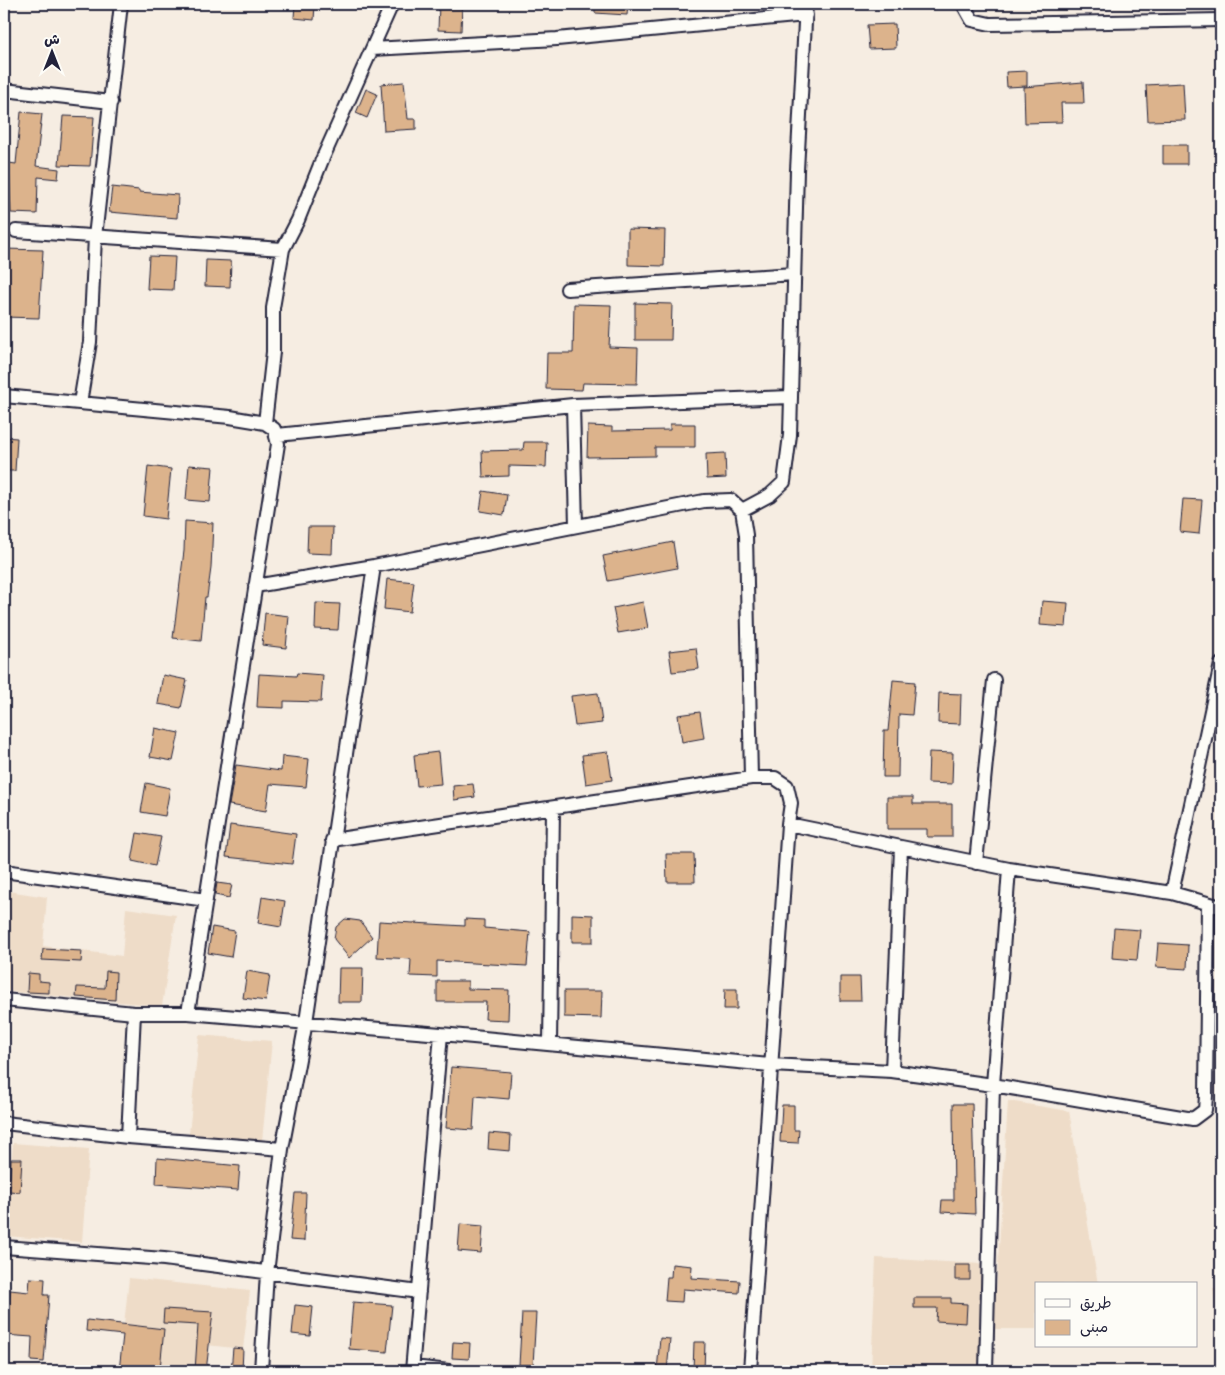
<svg xmlns="http://www.w3.org/2000/svg" width="1225" height="1375" font-family="Caveat,'Playpen Sans Arabic',sans-serif">
<rect width="100%" height="100%" fill="#f6ede2"/>
<filter id="ink" filterUnits="userSpaceOnUse"><feTurbulence type="fractalNoise" baseFrequency=".02" numOctaves="2"/><feDisplacementMap in="SourceGraphic" scale="10" xChannelSelector="R" yChannelSelector="G"/><feConvolveMatrix kernelMatrix="1 2 1 2 8 2 1 2 1" color-interpolation-filters="sRGB"/></filter>
<g filter="url(#ink)">
<path fill="#eedcc8" d="M8,891L47,897L43,946L122,956L126,908L176,915L162,1006L4,991V941H6Z
M199,1035L272,1041L262,1141L189,1134Z
M1008,1101L1069,1111L1098,1284H1036V1329H994Z
M13,1143L89,1149L82,1242L5,1236Z
M876,1258L982,1264L980,1371H871Z
M129,1278L250,1291L243,1349L198,1344L195,1371H159L161,1354L124,1325Z
M1213,1288H1221V1359Z"/>
<path fill="#dcb38c" stroke="#22223b" d="M295,4H315L314,20L294,18Z
M439,4H462L461,31L438,30Z
M595,4H628L627,15L595,13Z
M895,24L896,48L869,49L867,25Z
M1027,71V86L1007,87L1006,72Z
M404,82L408,119H416V129L384,131L381,84Z
M1083,82L1084,103H1061L1062,122L1025,123L1024,87Z
M1183,83L1185,120L1148,121L1146,85Z
M366,89L377,94L367,118L356,113Z
M21,112L42,114L36,166L59,169L58,179L38,177L37,214L11,213L9,163L16,164Z
M63,116L94,117L90,166L59,165Z
M1163,145H1187V164H1163Z
M112,187L139,190V192L178,195L177,218L109,212Z
M628,229L665,230L664,266L628,265Z
M4,249L43,250L39,318L4,317Z
M149,256L175,257L173,290L147,289Z
M206,260L231,261L230,287L205,286Z
M635,303L672,304L671,340H635Z
M574,304L611,305L609,347L638,348L637,384L583,383L582,390L546,389L547,353H573Z
M670,424H695V447H655V456L587,457L588,426L612,427V431L670,430Z
M4,437L17,438L15,471H4Z
M524,442H547L546,467L509,466V476L483,477L482,451L523,450Z
M725,453L726,478L707,479L706,454Z
M189,465L213,467L210,502L186,500Z
M148,466L171,469L166,519L143,516Z
M483,491L507,495L504,515L480,511Z
M1183,499L1202,500L1199,534L1180,532Z
M185,521L213,523L211,568L207,597H205L201,641L173,638L184,551Z
M308,527H333L332,554L307,553Z
M673,542L677,568L608,581L603,556Z
M387,579L414,582L410,612L384,609Z
M1042,601L1068,603L1066,627L1040,625Z
M643,602L648,628L618,633L613,608Z
M316,603L340,604L338,630L315,629Z
M265,613L289,616L286,648L262,645Z
M696,648L699,669L672,672L669,651Z
M297,673L323,675L321,702L284,701V708L257,707L259,674L296,676Z
M163,675L187,680L181,708L158,704Z
M893,680L915,682L912,715L899,714L898,777H883L884,731H888Z
M598,693L602,723L575,726L571,696Z
M939,693L961,694L960,724L938,723Z
M700,712L704,738L682,742L678,715Z
M155,728L179,733L173,761L150,757Z
M438,752L441,784L417,786L414,755Z
M608,752L612,780L586,784L582,755Z
M929,752L953,753L952,784L928,783Z
M282,756L309,759L306,787L270,784L266,811L229,805L236,765L281,771Z
M146,783L170,788L165,816L141,812Z
M473,784L475,797L454,800L453,786Z
M887,797H913V804H952V837H927V829H887Z
M230,825L296,834L292,864L226,857Z
M137,833L161,837L155,866L132,861Z
M666,854H694L695,882H667Z
M217,883L232,885L229,898L215,895Z
M262,897L285,901L281,927L258,923Z
M572,914L593,915V942H572Z
M345,919L360,921L372,937L349,958L334,939L336,927Z
M465,919L484,920V928L530,932L527,966L437,961V977L410,976L411,959L377,957L379,921L465,926Z
M212,927L235,931L231,957L208,953Z
M1114,928L1140,930L1137,960L1112,958Z
M1158,943L1188,945L1187,969L1156,967Z
M43,949L82,951L81,962L42,960Z
M339,968H363L362,1002H338Z
M106,971L116,972L115,1000L76,997L77,987L105,988Z
M247,971L270,975L266,1001L243,998Z
M28,973L39,974V981L49,982V993L27,992Z
M840,977H860L861,1001H840Z
M437,981H468V989L509,990L508,1020L485,1019L486,1002H437Z
M725,989H737V1009H724Z
M564,991H602L601,1018L564,1017Z
M451,1067L511,1072L509,1099L475,1096L473,1130L446,1128Z
M953,1104H972L975,1214L941,1212L942,1200H954Z
M782,1105H794V1130H799L798,1143L780,1142Z
M489,1133L511,1135L510,1151L488,1149Z
M157,1158L240,1166L238,1190L156,1184Z
M11,1159H22L20,1192L9,1191Z
M295,1193H306L304,1241L290,1240Z
M460,1224L483,1226L481,1253L458,1251Z
M672,1264L692,1266L691,1278L740,1281L739,1293L683,1289L682,1302L665,1301L667,1277H671Z
M955,1265H970V1280H955Z
M30,1278L45,1279L44,1295H49L44,1362L31,1361L32,1337L4,1335V1314H8L10,1290L29,1292Z
M914,1298H951V1303L967,1304L966,1323L936,1321L937,1308H914Z
M353,1302L392,1305L387,1352L349,1349Z
M295,1305L313,1307L310,1336L292,1334Z
M164,1309L213,1312L206,1371H195L198,1325L163,1323Z
M522,1313H536L533,1365H519Z
M87,1320L164,1329L160,1369L134,1367V1371H119L123,1335L86,1331Z
M660,1338L670,1339L667,1371H657Z
M453,1342L470,1343L469,1359L452,1358Z
M694,1342H705L704,1371H693Z
M233,1348L243,1349L242,1371H231Z"/>
<g fill="none" stroke-linecap="round" stroke-linejoin="round">
<g stroke="#22223b" stroke-width="16">
<path id="minor" d="M963,4L972,20L990,24L1221,20
M372,49L557,39L806,15
M4,90L111,102
M16,231L283,249
M567,289L794,274
M4,396L230,417L265,423L274,429L278,444L188,1013H134L4,1000
M80,403L90,342L95,237L121,4
M573,405L576,526
M265,423L273,352V308L283,249L298,220L322,160L392,4
M277,435L573,405L791,397
M742,510L770,495L784,482L790,435L797,170L806,4
M255,586L374,566L704,501L731,500L742,510L746,535L751,778
M788,824L1009,869L1172,893L1221,907
M332,840L751,778H775L787,786L791,803L788,824L750,1371
M976,863L994,680
M4,871L206,900
M1172,893L1221,664
M134,1013L128,1137L282,1149
M188,1013L441,1034L770,1065L892,1071L993,1085L1193,1119L1205,1110L1206,1096L1208,904
M550,1044L553,808
M892,1071L901,848
M4,1123L128,1137
M4,1247L164,1259L419,1292
M413,1367L449,1371
M261,1371L267,1273L282,1149L306,1022L374,566
M412,1371L441,1034
M986,1371L993,1085L1009,869"/>
</g>
<use href="#minor" stroke="#fdfcf7" stroke-width="12"/>
</g>
</g>
<rect width="1225" height="1375" fill="none" stroke="#fdfcf7" stroke-width="20"/>
<rect x="10" y="10" width="1205" height="1355" fill="none" stroke="#22223b" stroke-width="2" filter="url(#ink)"/>
<rect x="1035" y="1282" width="162" height="65" fill="#fdfcf7" stroke="#a5a5ac"/>
<rect x="1045" y="1299" width="25" height="8" fill="#fdfcf7" stroke="#a5a5ac"/>
<text x="1080" y="1308" font-size="15" fill="#22223b">طريق</text>
<rect x="1045" y="1320" width="25" height="15" fill="#dcb38c" stroke="#a5a5ac"/>
<text x="1080" y="1332" font-size="15" fill="#22223b">مبنى</text>
<g transform="translate(52 52)" stroke="#fdfcf7" stroke-width="4" paint-order="stroke">
<path d="M0-4L9 19L0 12L-9 19Z" fill="#22223b"/>
<text y="-8" font-size="14" font-weight="bold" text-anchor="middle" fill="#22223b">ش</text>
</g>
</svg>
